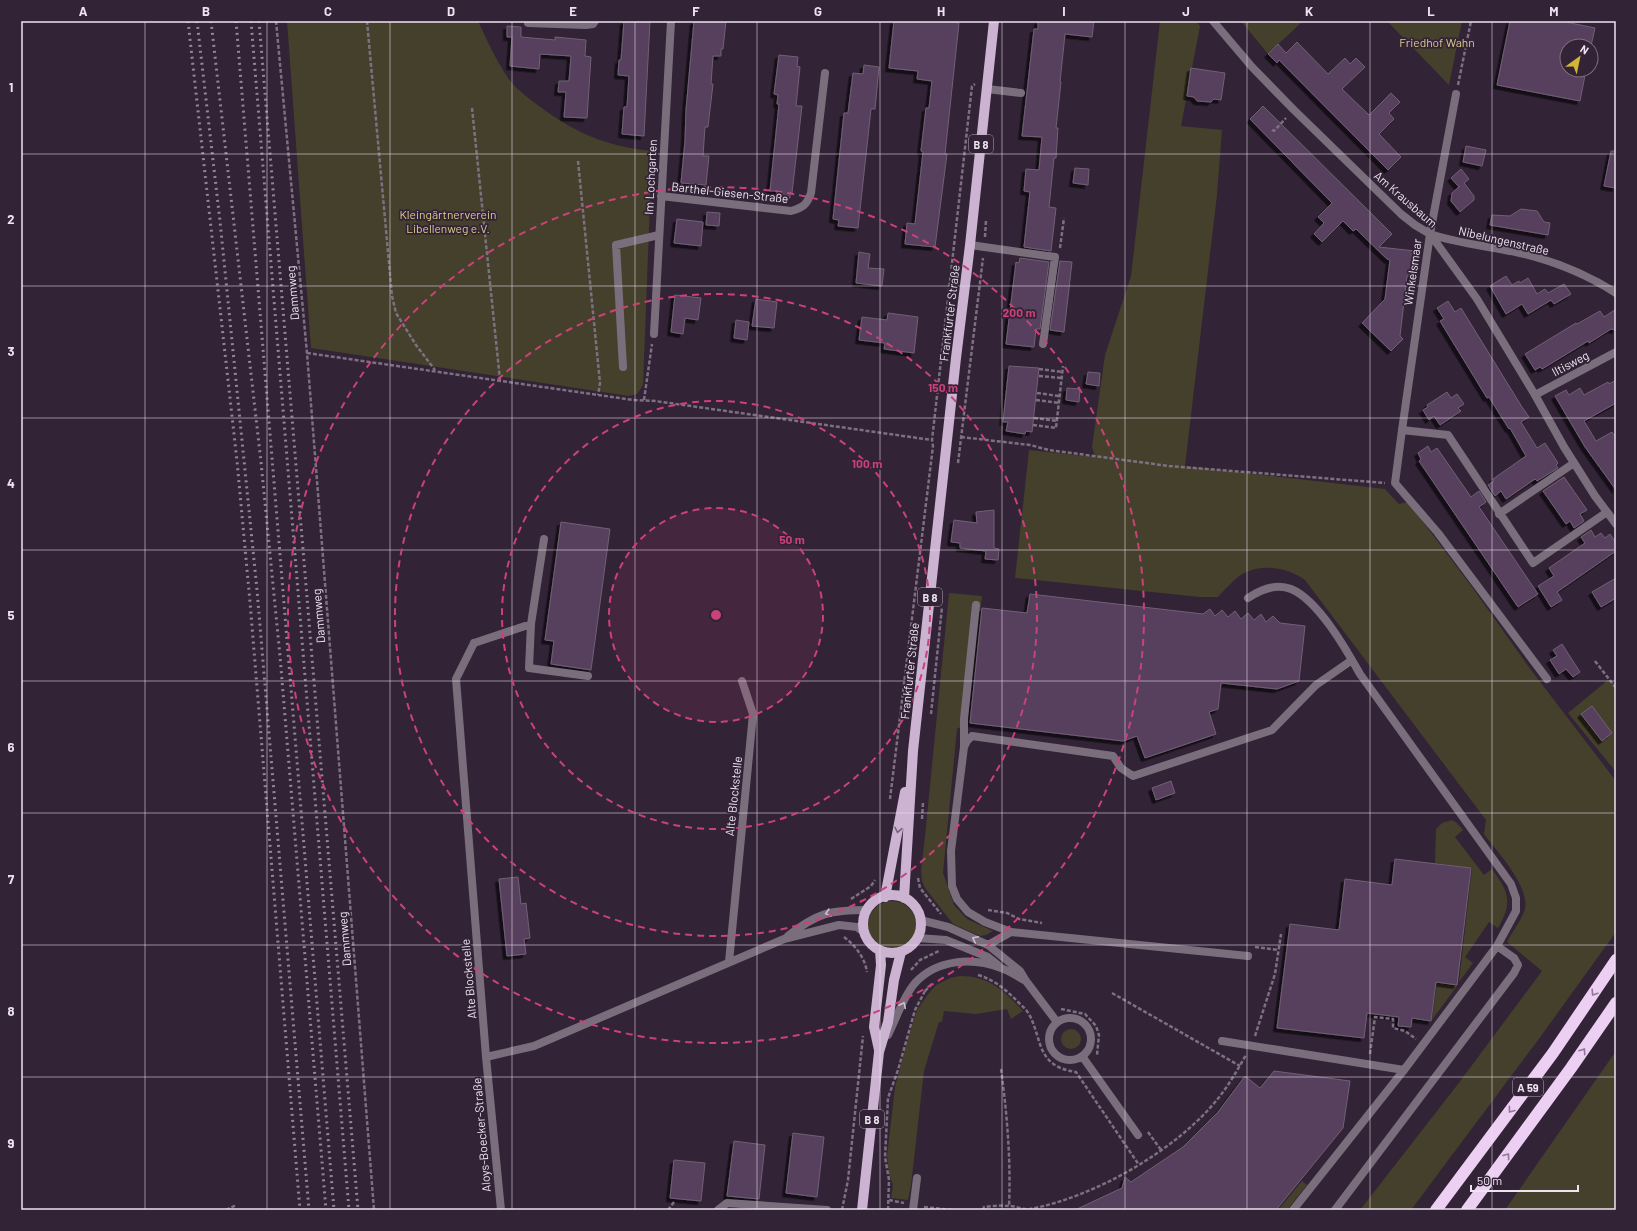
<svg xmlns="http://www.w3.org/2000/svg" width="1637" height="1231" font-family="Barlow,sans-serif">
<defs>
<filter id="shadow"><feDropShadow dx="-3.5" dy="3.5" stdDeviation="0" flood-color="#0009"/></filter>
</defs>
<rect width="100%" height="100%" fill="#322336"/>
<path fill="#45402b" d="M287,21H478C487,40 496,60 508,78C514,87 526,96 535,103C573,132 604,146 652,151L643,385L637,394L629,396L311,348Z
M1160,21H1196L1200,26L1181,126L1222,130L1217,195L1185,466L1385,489L1399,504L1408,502L1472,587L1531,670L1616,781V932L1541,1036L1411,1210H1360L1458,1084L1542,971L1507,942C1512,932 1520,922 1524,912C1533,889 1497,852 1484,834L1486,820L1305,580C1287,567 1258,562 1238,577C1231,583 1224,590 1218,597H1200L1015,578L1029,450L1095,457L1092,447L1105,355L1131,276Z
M1241,21H1303L1268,54Z
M1387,21H1462L1449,85Z
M949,593L982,596L967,723L957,729L943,873L954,905L967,919L993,931L986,935L980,936L953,924L925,888L922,881L921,871L925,836Z
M1608,680L1614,683L1616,681V772L1568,713Z
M1452,820L1457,823L1463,830L1455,837L1484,875L1492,869C1509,892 1513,902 1498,928L1489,922L1465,957L1473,963L1459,982L1472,868L1435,863L1436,829L1442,823Z
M868 925a24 24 0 1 1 48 0a24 24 0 1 1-48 0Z
M960,976C990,976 1004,991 1023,1011L1011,1019L1007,1009L976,1014L944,1011L942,1022H939L924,1071L911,1185L908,1200L891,1198L893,1185L889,1174L887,1156L895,1087L907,1042L917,1010L929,993L936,985L950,978Z
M1437,983L1457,986L1432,1020Z
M1061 1039a10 10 0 1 1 20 0a10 10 0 1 1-20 0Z
M1616,1051V1210H1505Z
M1302,1181L1307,1185L1287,1210H1278Z"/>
<path fill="#573f5d" stroke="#716075" filter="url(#shadow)" d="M624,21H650L644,136L622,134L624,107H627L629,76L618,75L619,60H621Z
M694,21H726L723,49H721V56H713L711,84H713L708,127H705L703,156H709L706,185L681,183L685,141L686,110Z
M894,21H944L959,23L945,154H947L935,247L905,244L907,223L915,224L923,152L921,151L926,108H929L932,81L917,79L918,71L889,68Z
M1038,21H1094L1092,37L1065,34L1060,82H1061L1056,128H1058L1056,158H1054L1049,207L1056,208L1051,251L1024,247L1030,192L1024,191L1026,169L1039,170L1042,137L1022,136L1034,29H1038Z
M1510,21H1561L1595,28L1591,46H1567V70H1586L1580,101L1497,85Z
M507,26L521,27V37L555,40V37L586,40L585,56L591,57L587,118L564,117L566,92H558L559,81H569L571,56L540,54L539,69L510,66L512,37H507Z
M1297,42L1328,74L1345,58L1350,64L1356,58L1365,67L1342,89L1369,115L1391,93L1400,102L1389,113L1394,119L1379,134L1401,157L1388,170L1279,60L1277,63L1268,54L1278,44L1286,53Z
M779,55L798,57L797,66L800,67L796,106H802L792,193H790V198L776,197L777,191H770L779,104H777L778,95L774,94Z
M864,65L879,67L875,109H871L858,228L838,226L839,220L833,219L844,113H848L853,73L863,74Z
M1191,68L1225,73L1221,100L1214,99L1211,102L1197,101L1194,97L1187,96Z
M1263,106L1392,234L1379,247L1415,251L1412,277L1407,276L1400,336L1403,339L1391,351L1362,323L1385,299L1390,260L1387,259L1356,229L1353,231L1343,221L1322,242L1314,234L1324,223L1318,217L1332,203L1250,119Z
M1466,146L1486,150L1482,166L1463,162Z
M1611,151H1616V188L1604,186Z
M1075,168L1089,169L1088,185L1073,183Z
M1461,169L1469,179L1464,183L1474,196V200L1460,212L1451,201L1452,193L1460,186L1459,187L1451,178Z
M1521,209L1537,211L1544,222L1550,223L1548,235L1490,225L1492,215L1510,216Z
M707,212L720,213L719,226L706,225Z
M677,219L703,222L701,246L674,243Z
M859,252L870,254L868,268L884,269L882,286L856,283Z
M1020,258L1049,262L1040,329H1036L1034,347L1006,344L1016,262L1019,263Z
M1060,261L1072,262L1064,332L1050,330Z
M1506,276L1512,285L1519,281L1520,283L1528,278L1537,294L1545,289L1548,293L1564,284L1571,294L1554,304L1551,300L1528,314L1522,304L1506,314L1490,286Z
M675,295L701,298L698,320L685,318L683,334L671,332Z
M756,299L777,302L774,328L752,326Z
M1448,301L1455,312L1461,308L1522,407L1529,417L1521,422L1537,448L1545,443L1558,463L1556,465L1558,468L1537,481L1535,479L1506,499L1501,491L1495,496L1488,485L1494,481L1493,479L1526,456L1510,428L1509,429L1489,397L1487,398L1440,321L1444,319L1437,308Z
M1616,309V330L1611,329L1589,343L1588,341L1542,369L1540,367L1535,370L1525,354L1576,323L1577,324L1600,311L1604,317Z
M888,313L918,317L914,353L884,349L885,343L859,340L862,317L887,320Z
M736,320L749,322L747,340L734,338Z
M1009,366L1039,368L1032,432L1026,431L1025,434L1006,431L1008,422H1003Z
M1088,372L1100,373L1099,386L1086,384Z
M1616,380V403L1584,421L1596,441L1612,432L1616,438V490L1585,447L1555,396L1566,390L1569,395L1580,388L1584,395L1608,382L1609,384Z
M1067,388L1080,389L1079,402L1066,400Z
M1447,392L1451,398L1457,394L1464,404L1458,408L1461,411L1440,425L1434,416L1429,420L1423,410L1428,407L1427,405Z
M1428,446L1431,452L1437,448L1471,497L1479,491L1486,502L1479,507L1538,594L1518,607L1419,461L1421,459L1418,453Z
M1564,477L1587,510L1580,514L1584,521L1574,528L1570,521L1566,524L1543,491Z
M994,510V548L999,549L998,560L985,559L986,551L960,548V543L951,542L954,520L977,523L976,512Z
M561,522L610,529L591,670L551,664L554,641L545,640Z
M1591,530L1595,537L1601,533L1605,538L1610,534L1616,543V551L1557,592L1562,600L1551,607L1538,586L1554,576L1549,568L1585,543L1581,537Z
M1616,578V598L1601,607L1592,592Z
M1030,594L1203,614L1210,609L1215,616L1222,610L1228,617L1235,611L1241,619L1248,613L1254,620L1261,614L1266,622L1273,616L1280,623L1305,626L1299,681L1277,689L1221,683L1218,709L1209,712L1216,734L1145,758L1137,736L1123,741L970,723L982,608L1027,613Z
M1562,644L1580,672L1573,677L1566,669L1559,674L1550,660L1557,656L1553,650Z
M1592,706L1612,733L1602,741L1581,714Z
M1171,781L1175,793L1156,800L1152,788Z
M1395,859L1471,868L1457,985L1436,982L1431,1021L1412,1018L1411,1027L1398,1026L1399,1017L1367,1013L1364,1038L1277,1028L1290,924L1339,930L1345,879L1392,885Z
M518,877L521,904L526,903L530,938L524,939L526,954L507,956L499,879Z
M1274,1071L1350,1081L1343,1128L1276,1210H1075L1122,1188L1125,1177L1131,1182L1183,1147L1218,1112L1245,1076L1260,1088Z
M793,1133L824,1137L817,1197L786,1193Z
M734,1141L765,1145L759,1199L727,1196Z
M674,1160L705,1163L701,1201L670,1198Z"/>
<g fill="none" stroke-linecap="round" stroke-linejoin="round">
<path stroke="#7d7080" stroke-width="2.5" stroke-dasharray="4 2" stroke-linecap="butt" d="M276,21L307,353L374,1210
M367,21L392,296L396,313L416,345L435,370
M1458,85L1471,21
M472,108L500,380
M1272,130L1274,131L1286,118
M578,161L600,383L598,395
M985,237L986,220
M1060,248L1064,218
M307,353L633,400L655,401L932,440
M1039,369L1062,372
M1039,376L1062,378
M1037,393L1059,396
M644,400L652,344
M1036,400L1059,403
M1034,418L1057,421
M1033,425L1056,428L1063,366
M961,437L1030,445L1049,450L1169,466L1385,483
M958,463L983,258
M1595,661L1616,688
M931,714L942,607
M890,799L933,446L932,440L972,86L975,84
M922,819L923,802
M918,878L920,888L941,914
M851,899L871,886L875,880
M988,910L1007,913L1019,919L1042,923
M844,937C855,945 865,958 867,972
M1255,947L1278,950
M911,970L920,960L939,951
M978,975C995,980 1006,990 1018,1002C1022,1006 1026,1009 1029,1014C1043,1041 1036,1066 1076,1072L1139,1165
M925,991L933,983
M1112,993L1240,1066
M1061,1009L1085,1014L1096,1026L1099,1035L1097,1055
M1255,1036L1275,974L1281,934
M1370,1054L1375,1017L1393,1019V1028L1405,1031L1416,1039
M1001,1069C1007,1114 1011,1160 1009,1206
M1148,1132L1161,1150
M889,1200L904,1203
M924,1207L952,1210
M226,1210L236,1205
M668,1210L674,1202
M842,1210L848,1180L863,1036
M888,1210L889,1180L885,1157L888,1098L898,1070L915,1010L925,991
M983,1210L984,1207C992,1206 1001,1205 1009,1206C1015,1206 1023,1210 1030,1209C1095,1197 1179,1149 1220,1096C1230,1083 1238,1069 1246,1055"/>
<path stroke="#7a6e7d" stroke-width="8" d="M528,23L586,25L593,24L595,21
M987,89L1021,93
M970,245L1055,257L1043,344
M623,367L616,245L659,235
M1499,514L1574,463
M1248,598C1260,590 1276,583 1291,589C1318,600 1346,649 1360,674L1511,884L1516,898V911L1497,946L1404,1070L1293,1210
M531,624L529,668L588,676
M474,643L531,624L544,539
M1547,679L1438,533L1395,483L1402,430L1448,435L1533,563L1607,512
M964,746V719L976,605
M920,920L948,927L988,945L1020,971L1026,981L1057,1022
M918,938L946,940L988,957L998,965
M988,945L1011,932
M1248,956L1011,932L985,922L968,912L957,899L952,886L951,851L964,747L967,741L972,736L1113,756L1121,768L1133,776L1272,730L1316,685L1352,660
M1049 1039a21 21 0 1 1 42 0a21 21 0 1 1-42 0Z
M888,1035C896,1019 903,997 915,983C937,959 973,957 1001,968C1010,971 1018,977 1026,981
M1222,1041L1404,1070
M1082,1056L1138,1135
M718,1210L727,1203L827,1210
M913,1210L917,1178
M1335,1210L1514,973L1518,965L1514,958L1497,946"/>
<path stroke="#7a6e7d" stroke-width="8" d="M1213,21L1252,67L1294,110L1401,214L1415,225L1430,234L1477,299L1535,395L1564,447L1595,496L1616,524
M661,196L791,211C802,208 807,205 811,193L825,73
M1430,234C1459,244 1490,246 1520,253C1554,261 1586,274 1616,293
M654,334L671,21
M1535,395L1616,352
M1402,430L1430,234L1456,94
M474,643L456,679L486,1057L501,1210
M788,936C817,913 830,910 867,910
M729,962L753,714L742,681
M486,1057L534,1046L784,939L839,925L857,927L865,933"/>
<path stroke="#cbb3d1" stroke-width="10" d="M863 924a29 29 0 1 1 58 0a29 29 0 1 1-58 0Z
M885,897L905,792
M904,898L913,751L956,358L970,245L994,21
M879,1050L874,1027L881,965L880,950
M862,1210L879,1052L888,1022L894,980L901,952"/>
<path stroke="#eccff3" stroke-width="12" d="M1436,1210L1553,1053L1616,960
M1467,1210L1571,1068L1616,1003"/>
<path stroke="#938696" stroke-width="3" stroke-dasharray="2 4" stroke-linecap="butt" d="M188,21L237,461L250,602L300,1210
M197,21L220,221L257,590L309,1210
M211,21L261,462L280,656L326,1210
M236,21L334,1210
M251,21L349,1210
M259,21L358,1210"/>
</g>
<defs><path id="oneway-chevron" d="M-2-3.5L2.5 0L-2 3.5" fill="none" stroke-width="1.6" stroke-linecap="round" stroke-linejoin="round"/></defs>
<use stroke="#77647c" href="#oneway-chevron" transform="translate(898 830) rotate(101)"/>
<g stroke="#cbc1ce">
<use href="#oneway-chevron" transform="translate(828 913) rotate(164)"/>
<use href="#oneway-chevron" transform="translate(975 939) rotate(-154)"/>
<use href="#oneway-chevron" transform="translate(903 1005) rotate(-63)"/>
</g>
<g stroke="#8f7994">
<use href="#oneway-chevron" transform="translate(1594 993) rotate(124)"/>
<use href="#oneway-chevron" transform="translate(1583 1051) rotate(-56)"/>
<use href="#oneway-chevron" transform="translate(1511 1110) rotate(127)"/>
<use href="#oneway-chevron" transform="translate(1507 1156) rotate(-54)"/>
</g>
<path fill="none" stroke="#eee4f0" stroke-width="1" stroke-opacity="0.55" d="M145,21V1210M267,21V1210M390,21V1210M512,21V1210M635,21V1210M757,21V1210M880,21V1210M1002,21V1210M1125,21V1210M1247,21V1210M1370,21V1210M1492,21V1210M21,154H1616M21,286H1616M21,418H1616M21,550H1616M21,681H1616M21,813H1616M21,945H1616M21,1077H1616"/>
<circle cx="716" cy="615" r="107" fill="#cb4179" fill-opacity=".12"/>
<g fill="none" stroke="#cb4179" stroke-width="2" stroke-dasharray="7 5">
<circle cx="716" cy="615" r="107"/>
<circle cx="716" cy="615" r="214"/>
<circle cx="716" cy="615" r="321"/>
<circle cx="716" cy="615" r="428"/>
</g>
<g text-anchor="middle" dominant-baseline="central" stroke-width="3.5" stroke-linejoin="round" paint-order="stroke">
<g fill="#322336" stroke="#b6aab8" stroke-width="1">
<rect x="969" y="135" width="24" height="18" rx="3"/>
<rect x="918" y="588" width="24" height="18" rx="3"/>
<rect x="1513" y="1078" width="30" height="18" rx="3"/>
<rect x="860" y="1110" width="24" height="18" rx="3"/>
</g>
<g font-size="11" font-weight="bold" fill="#eee4f0">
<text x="981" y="144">B 8</text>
<text x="930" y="597">B 8</text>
<text x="1528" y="1087">A 59</text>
<text x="872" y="1119">B 8</text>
</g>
<g font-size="12" fill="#daca88" stroke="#322336">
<text x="1437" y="42">Friedhof Wahn</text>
<text x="448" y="214">Kleingärtnerverein<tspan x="448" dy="14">Libellenweg e.V.</tspan></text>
</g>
<g font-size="12" fill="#eee4f0" stroke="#322336">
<text transform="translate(650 177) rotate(-87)">Im Lochgarten</text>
<text transform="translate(730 192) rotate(6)">Barthel-Giesen-Straße</text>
<text transform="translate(1406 199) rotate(41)">Am Krausbaum</text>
<text transform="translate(1504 240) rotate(13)">Nibelungenstraße</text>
<text transform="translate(1412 272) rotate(-82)">Winkelsmaar</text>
<text transform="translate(292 293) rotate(-95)">Dammweg</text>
<text transform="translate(949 313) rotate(-83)">Frankfurter Straße</text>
<text transform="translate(1570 363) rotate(-28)">Iltisweg</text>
<text transform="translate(318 616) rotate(-95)">Dammweg</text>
<text transform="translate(909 671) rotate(-84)">Frankfurter Straße</text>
<text transform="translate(733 796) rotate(-84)">Alte Blockstelle</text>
<text transform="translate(344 939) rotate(-95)">Dammweg</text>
<text transform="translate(468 979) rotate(-95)">Alte Blockstelle</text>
<text transform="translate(481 1135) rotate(-95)">Aloys-Boecker-Straße</text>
</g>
</g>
<circle cx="716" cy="615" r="6" fill="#cb4179" stroke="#322336" stroke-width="2"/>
<g font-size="12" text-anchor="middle" font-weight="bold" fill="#cb4179" stroke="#322336" stroke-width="3.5" stroke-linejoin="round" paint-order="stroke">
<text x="1019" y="317">200 m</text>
<text x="943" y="392">150 m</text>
<text x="867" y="468">100 m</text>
<text x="792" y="544">50 m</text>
</g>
<rect width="1637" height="1231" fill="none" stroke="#322336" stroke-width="44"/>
<g transform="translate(1579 58) rotate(33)"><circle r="19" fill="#322336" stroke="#7d7080"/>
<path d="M0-3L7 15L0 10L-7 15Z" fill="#d2b635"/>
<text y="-6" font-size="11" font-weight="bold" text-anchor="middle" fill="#eee4f0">N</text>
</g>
<path d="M1471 1185v6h107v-6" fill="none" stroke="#eee4f0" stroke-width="2"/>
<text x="1477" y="1185" font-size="12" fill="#eee4f0" stroke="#322336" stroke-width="3" paint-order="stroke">50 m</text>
<rect x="22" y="22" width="1593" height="1187" fill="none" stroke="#eee4f0" stroke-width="1.5"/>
<g font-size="13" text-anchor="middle" font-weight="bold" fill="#eee4f0">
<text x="83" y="16">A</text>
<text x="206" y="16">B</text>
<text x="328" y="16">C</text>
<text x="451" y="16">D</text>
<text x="573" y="16">E</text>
<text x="696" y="16">F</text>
<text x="818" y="16">G</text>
<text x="941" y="16">H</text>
<text x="1064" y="16">I</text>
<text x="1186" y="16">J</text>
<text x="1309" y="16">K</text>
<text x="1431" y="16">L</text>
<text x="1554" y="16">M</text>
<text x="11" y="92">1</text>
<text x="11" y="224">2</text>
<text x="11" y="356">3</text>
<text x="11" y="488">4</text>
<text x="11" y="620">5</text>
<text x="11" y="752">6</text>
<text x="11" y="884">7</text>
<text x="11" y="1016">8</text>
<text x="11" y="1148">9</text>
</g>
</svg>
